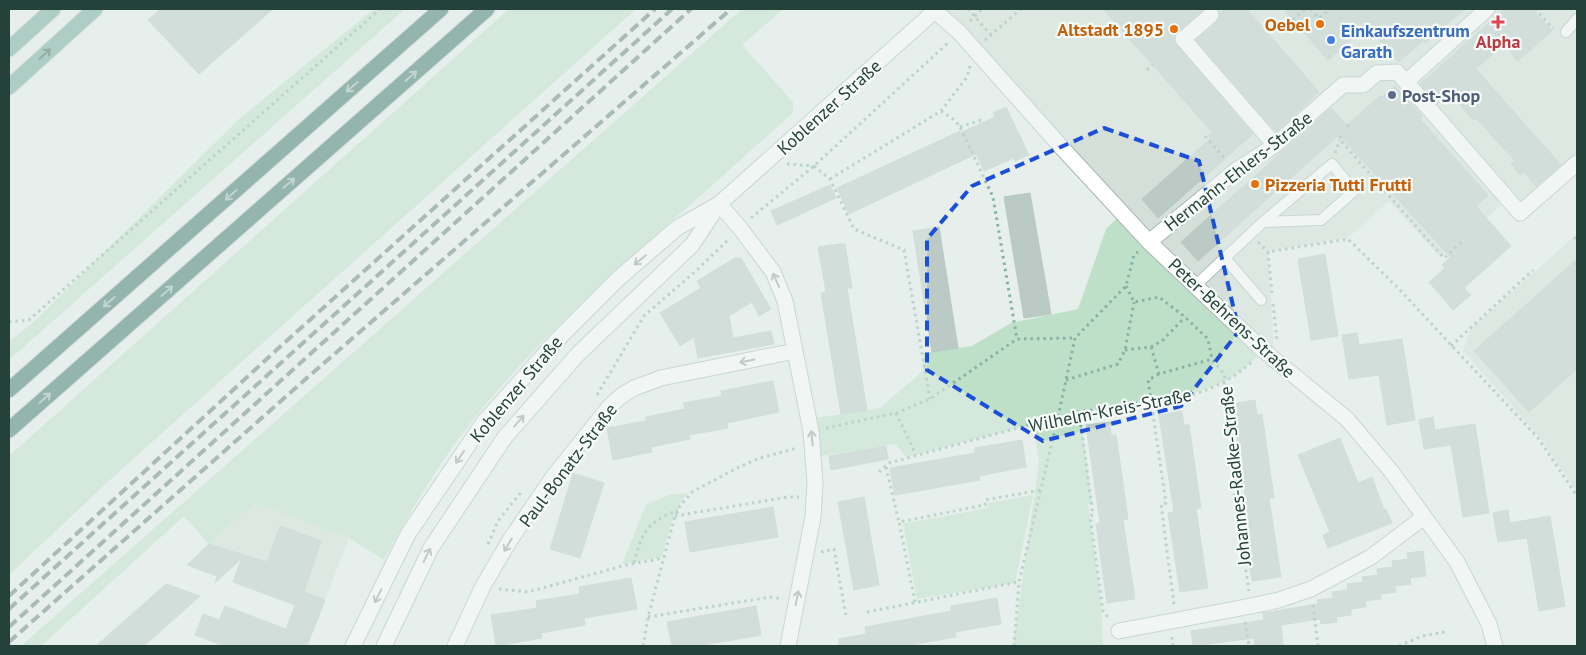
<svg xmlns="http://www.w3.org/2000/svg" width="1586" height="655" font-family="'PT Sans',sans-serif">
<rect width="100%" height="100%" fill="#e6efeb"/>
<path fill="#d4dfda" d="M935,9H1577V157L1512,215L1503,204L1440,257L1389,201L1348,238L1268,251L1274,349L1264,351Z
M1577,234V492L1540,438L1463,351L1471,328Z
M255,503L349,538L325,600L278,582L282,567L209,544Z"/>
<path fill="#bfe0c8" d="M374,9H405L9,360V342L35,321L239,119Z
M509,9H636L113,477L9,575V456Z
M742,9H783L742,45L793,102V113C751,150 710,188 668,224C599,285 531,347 473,420C439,463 410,511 384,560L349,538L255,503L209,544L184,516L41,646H21Z
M1117,218L1147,248L1261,353L1242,370L1224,382L1194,393L1080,412L1092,503L1088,504L1101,603L1103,645L1102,646H1013L1039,462L1033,424L906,457L895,444L821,456L816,418L880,408L923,371V353L972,346L1011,323L1078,309L1106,229Z
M688,493C672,511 668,535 662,557L622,564L646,505L668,495Z
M1033,495L1015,583L917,599L903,524L988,508V503Z"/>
<path fill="#bbcac4" stroke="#b8c9c2" d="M161,9H273L199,74L148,20Z
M1103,9H1204L1177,32L1174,36V41L1253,134L1158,218L1142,199L1210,139L1208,136L1212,132Z
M1225,9H1247L1319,92L1276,132L1196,40L1217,22L1220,18V13Z
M1283,9H1465L1425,43L1423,41L1399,62L1367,26L1328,60Z
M1504,9H1532L1552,31L1518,61L1504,44L1476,69L1561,165L1536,186L1524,172L1520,175L1511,164L1515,161L1476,118L1473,120L1449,93L1437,104L1420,84Z
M1395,86L1423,116L1420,119L1488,195L1476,206L1511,246L1464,288L1471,295L1453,310L1429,282L1445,268L1442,265L1450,257L1339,135L1198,261L1181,242L1331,108L1347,125L1380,96L1382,97Z
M1006,107L1029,155L1015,161L1014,158L984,171L976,154L849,214L837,188L960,131V133L995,117L993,113Z
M830,185L836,198L777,225L771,211Z
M1030,193L1051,314L1024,318L1004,197Z
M939,227L958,348L932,352L913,231Z
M839,244H845L852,288H847L867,410L841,414L821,293L826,292L818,247Z
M1325,254L1338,336L1311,340L1298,259Z
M735,258H741L771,309L759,316L752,302L729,316L733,338L771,331L774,344L698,358L694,337L680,346L660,313L701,288L697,281Z
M1577,259V369L1529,412L1474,351Z
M1357,333L1359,345L1402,339L1415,420L1387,425L1379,375L1349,379L1342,335Z
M773,381L779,412L727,423L728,428L689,435L690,439L651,447L652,452L613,460L607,428L646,421V417L685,409L683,403L722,396L721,391Z
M1255,400L1257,415L1262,414L1274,498H1269L1281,577L1252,581L1241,502L1246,501L1232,404Z
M1182,411L1184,425H1189L1201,508L1196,509L1208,588L1180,592L1168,513L1174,512L1159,415Z
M1433,417L1435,430L1475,424L1489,513L1463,517L1451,445L1424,449L1419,420Z
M1110,422L1111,435H1116L1121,469L1128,519L1123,520L1135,599L1107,603L1096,524L1100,523L1086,425Z
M1340,438L1358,483L1372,477L1384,510L1386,509L1392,523L1328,548L1323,535L1330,532L1298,455Z
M1022,440L1026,467L979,476L980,480L895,495L890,468L975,453V448Z
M886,446L888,459L831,470L829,456Z
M573,473L604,483L580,558L550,549Z
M864,497L879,585L854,590L838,502Z
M773,507L778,537L690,552L685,522Z
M1508,510L1510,523L1550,516L1565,606L1539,611L1527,538L1498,542L1493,513Z
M280,526L321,541L304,592L325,600L307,646H224L195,635L203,614L219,620L225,606L286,629L295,605L233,582L242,558L215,583L217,576L187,565L209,544L267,562Z
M1423,551L1426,576L1410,578L1411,584L1395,586L1396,592L1381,594V599L1365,601L1366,607L1351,609V615L1336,617L1337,622L1321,624L1320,619L1281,625L1283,646H1255L1254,638L1193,646L1191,631L1264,620L1263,613L1318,604L1317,600L1333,598L1332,592L1348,590L1347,584L1363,582L1362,577L1378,575L1377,569L1393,567L1392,561L1408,559L1407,553Z
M631,578L637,609L584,618L585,625L541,633L542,638L496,646L491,615L537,608L536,601L580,594L579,587Z
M166,584L200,596L144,646H96Z
M997,598L1001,624L955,632L956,637L904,646H839V639L866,634L865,627L951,611V606Z
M756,606L761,635L697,646H672L667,622Z"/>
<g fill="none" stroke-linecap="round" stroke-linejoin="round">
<g stroke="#a8b8b2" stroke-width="12">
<path id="service" d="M1566,32L1577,19
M1224,257L1261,300
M1195,286L1263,222L1332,164L1354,191L1321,220L1263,222"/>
</g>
<g stroke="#a8b8b2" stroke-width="17">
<path id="pedestrian" d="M1211,15L1183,39L1275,145
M1406,82L1520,213L1577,163
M1149,242L1235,171L1275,145L1343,85H1363L1377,73L1397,72L1406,82L1487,9"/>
</g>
<g stroke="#a8b8b2" stroke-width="17">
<path id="minor" d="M935,11L959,32L1063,149L1149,242L1264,351L1347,419L1391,471L1457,562L1489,624L1495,646
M719,204L740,228L773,272L785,301L811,431L815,483L813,517L788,646
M1119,631L1251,606L1279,600L1311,589L1371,557L1424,517
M455,646L483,586L510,540L553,477L609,407L621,396L634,388L661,378L795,351"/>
</g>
<g stroke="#a4bbb3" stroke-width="17">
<path id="secondary" d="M353,646L408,534L484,422L559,338L619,278L677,228L719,204L937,9
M384,646L431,548L505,437L578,354L692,245L717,207"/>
</g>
<g stroke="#c2cac8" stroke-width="17">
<path id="primary" d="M9,49L53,9
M9,87L95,9"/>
</g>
<g stroke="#c2cac8" stroke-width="17">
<path id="motorway" d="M9,390L441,9
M9,430L487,9"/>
</g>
<path stroke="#86b3a5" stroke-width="3" stroke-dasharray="2.5 4" stroke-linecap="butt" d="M968,9L991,35
M1311,9L1319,18L1330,9
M1535,9L1553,29
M1293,20L1305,9
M970,21L982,9
M985,40L1021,9
M1147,70L1153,65
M941,111L956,121L960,127L993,197L1017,339
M1347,125L1349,127
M960,127L984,119
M1205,136L1226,160
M1340,136V140L1444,258L1464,240
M1335,153L1340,140
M787,164L814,166
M814,166L830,179L854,229L904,250L930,399
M830,179L941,111L967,77L970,66
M751,218L814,166L948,43
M1574,237L1577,240
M1258,242L1268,252
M1126,286L1134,302L1159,297L1185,317L1208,339L1212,359L1225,375L1224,383L1240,494L1234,495L1249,591
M1272,293L1268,252L1348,239L1398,288L1538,438L1577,496
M1273,304L1277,340
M9,322L29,320L380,9
M1451,346L1533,270
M1151,347L1159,374L1212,359
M1125,350L1151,347L1163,340L1185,317
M1159,374L1148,380L1166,503L1161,504L1174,605
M1066,380L1118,364L1125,350L1134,302
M597,395L644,316L698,269L730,238
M1079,412L1093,515L1090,516L1103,611L1110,620
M896,413L916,455
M826,428L896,413L930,399L1017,339L1075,338
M886,467L899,522
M879,472L889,463L1058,417L1079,412L1191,395C1215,388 1234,378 1253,361
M675,516L788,497H799
M488,544L498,521L522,491
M821,552L834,549L846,616
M634,563C642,531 647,523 678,510
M499,589L528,592L626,565L664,558
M915,602L899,522L985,505V500L1041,490
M1313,605L1318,646
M867,612L1019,582
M648,617L770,597L783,599
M1245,622L1249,646
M1172,637L1173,646
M643,646L648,617L675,516L680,506L692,492L739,467L757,459L797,448
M1014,646L1019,582L1058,417L1075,338L1126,286L1134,255L1138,252
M1399,646L1422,636L1445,632"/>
<use href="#service" stroke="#fff" stroke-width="10"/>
<use href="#pedestrian" stroke="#fff" stroke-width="15"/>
<use href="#minor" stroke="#fff" stroke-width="15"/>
<use href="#secondary" stroke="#fff" stroke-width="15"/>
<use href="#primary" stroke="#6aa596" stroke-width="15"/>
<use href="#motorway" stroke="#2f6f62" stroke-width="15"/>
<path stroke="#5f7d75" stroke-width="4" stroke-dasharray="10 5" stroke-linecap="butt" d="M9,596L282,345L655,9
M9,609L672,9
M9,627L691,9
M9,642L308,377L731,9"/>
</g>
<defs><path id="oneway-shaft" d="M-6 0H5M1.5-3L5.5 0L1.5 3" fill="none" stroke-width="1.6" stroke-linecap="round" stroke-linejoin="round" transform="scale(1.25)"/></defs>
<use stroke="#365b51" href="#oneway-shaft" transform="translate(45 54) rotate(-42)"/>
<g stroke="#93b5ae">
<use href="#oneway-shaft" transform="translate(411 76) rotate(-41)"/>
<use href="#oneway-shaft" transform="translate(352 87) rotate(139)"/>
<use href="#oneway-shaft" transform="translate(289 183) rotate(-41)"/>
<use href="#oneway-shaft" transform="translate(231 195) rotate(139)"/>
<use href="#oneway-shaft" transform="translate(167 291) rotate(-41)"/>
<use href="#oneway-shaft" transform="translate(109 302) rotate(139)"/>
<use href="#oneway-shaft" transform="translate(45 398) rotate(-41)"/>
</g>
<g stroke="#92a09c">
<use href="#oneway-shaft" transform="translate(640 260) rotate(140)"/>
<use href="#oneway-shaft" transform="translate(776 280) rotate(-114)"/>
<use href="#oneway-shaft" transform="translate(747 361) rotate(169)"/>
<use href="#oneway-shaft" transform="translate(519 421) rotate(-49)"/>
<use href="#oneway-shaft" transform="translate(812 438) rotate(-96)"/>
<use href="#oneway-shaft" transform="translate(460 457) rotate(124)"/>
<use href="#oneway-shaft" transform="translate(508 545) rotate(121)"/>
<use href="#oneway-shaft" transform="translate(427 555) rotate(-64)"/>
<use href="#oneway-shaft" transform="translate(378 596) rotate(116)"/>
<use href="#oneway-shaft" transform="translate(797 598) rotate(-79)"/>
</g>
<path d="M0 0H1586V655H0ZM1104,128L1199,161L1239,331L1181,406L1043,441L927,370V239L972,186Z" fill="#e6efeb" fill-opacity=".55" fill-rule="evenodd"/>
<path fill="none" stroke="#1d4ed8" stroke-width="4" stroke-dasharray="10 6" stroke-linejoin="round" d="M1104,128L1199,161L1239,331L1181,406L1043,441L927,370V239L972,186Z"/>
<path fill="#e0444e" stroke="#f7fbf9" stroke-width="2" d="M1495.5 14.5h5v5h5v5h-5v5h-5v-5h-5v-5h5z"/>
<g fill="#e8710a" stroke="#f7fbf9" stroke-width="2">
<circle cx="1320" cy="24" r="5"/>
<circle cx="1174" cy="29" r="5"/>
<circle cx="1255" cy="184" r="5"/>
</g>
<circle fill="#3f7fe0" stroke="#f7fbf9" stroke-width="2" cx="1331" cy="40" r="5"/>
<circle fill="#5c6f8a" stroke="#f7fbf9" stroke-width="2" cx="1392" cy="95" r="5"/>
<g text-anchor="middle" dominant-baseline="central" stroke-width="4.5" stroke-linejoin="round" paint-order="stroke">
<g font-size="18" font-weight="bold" fill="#c56008" stroke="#f7fbf9" text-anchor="end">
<text x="1310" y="24">Oebel</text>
<text x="1164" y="29">Altstadt 1895</text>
<text x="1265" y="184" text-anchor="start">Pizzeria Tutti Frutti</text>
</g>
<g font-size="18" font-weight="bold" fill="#366cbe" stroke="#f7fbf9" text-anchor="start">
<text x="1341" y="30">Einkaufszentrum<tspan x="1341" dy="21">Garath</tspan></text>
</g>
<g font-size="18" font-weight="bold" fill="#be3a42" stroke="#f7fbf9">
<text x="1498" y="41">Alpha</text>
</g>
<g font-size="18" font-weight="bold" fill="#4e5e75" stroke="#f7fbf9" text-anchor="start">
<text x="1402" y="95">Post-Shop</text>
</g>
<g font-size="18" fill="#24423a" stroke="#f7fbf9">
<text transform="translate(829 107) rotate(-42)">Koblenzer Straße</text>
<text transform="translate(1238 171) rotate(-38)">Hermann-Ehlers-Straße</text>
<text transform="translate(1232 318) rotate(43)">Peter-Behrens-Straße</text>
<text transform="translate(516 389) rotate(-50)">Koblenzer Straße</text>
<text transform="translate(1110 410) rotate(-11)">Wilhelm-Kreis-Straße</text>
<text transform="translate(568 465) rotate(-53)">Paul-Bonatz-Straße</text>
<text transform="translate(1235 476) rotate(-96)">Johannes-Radke-Straße</text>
</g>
</g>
<rect width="1586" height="655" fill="none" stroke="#24423a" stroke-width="20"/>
</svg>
